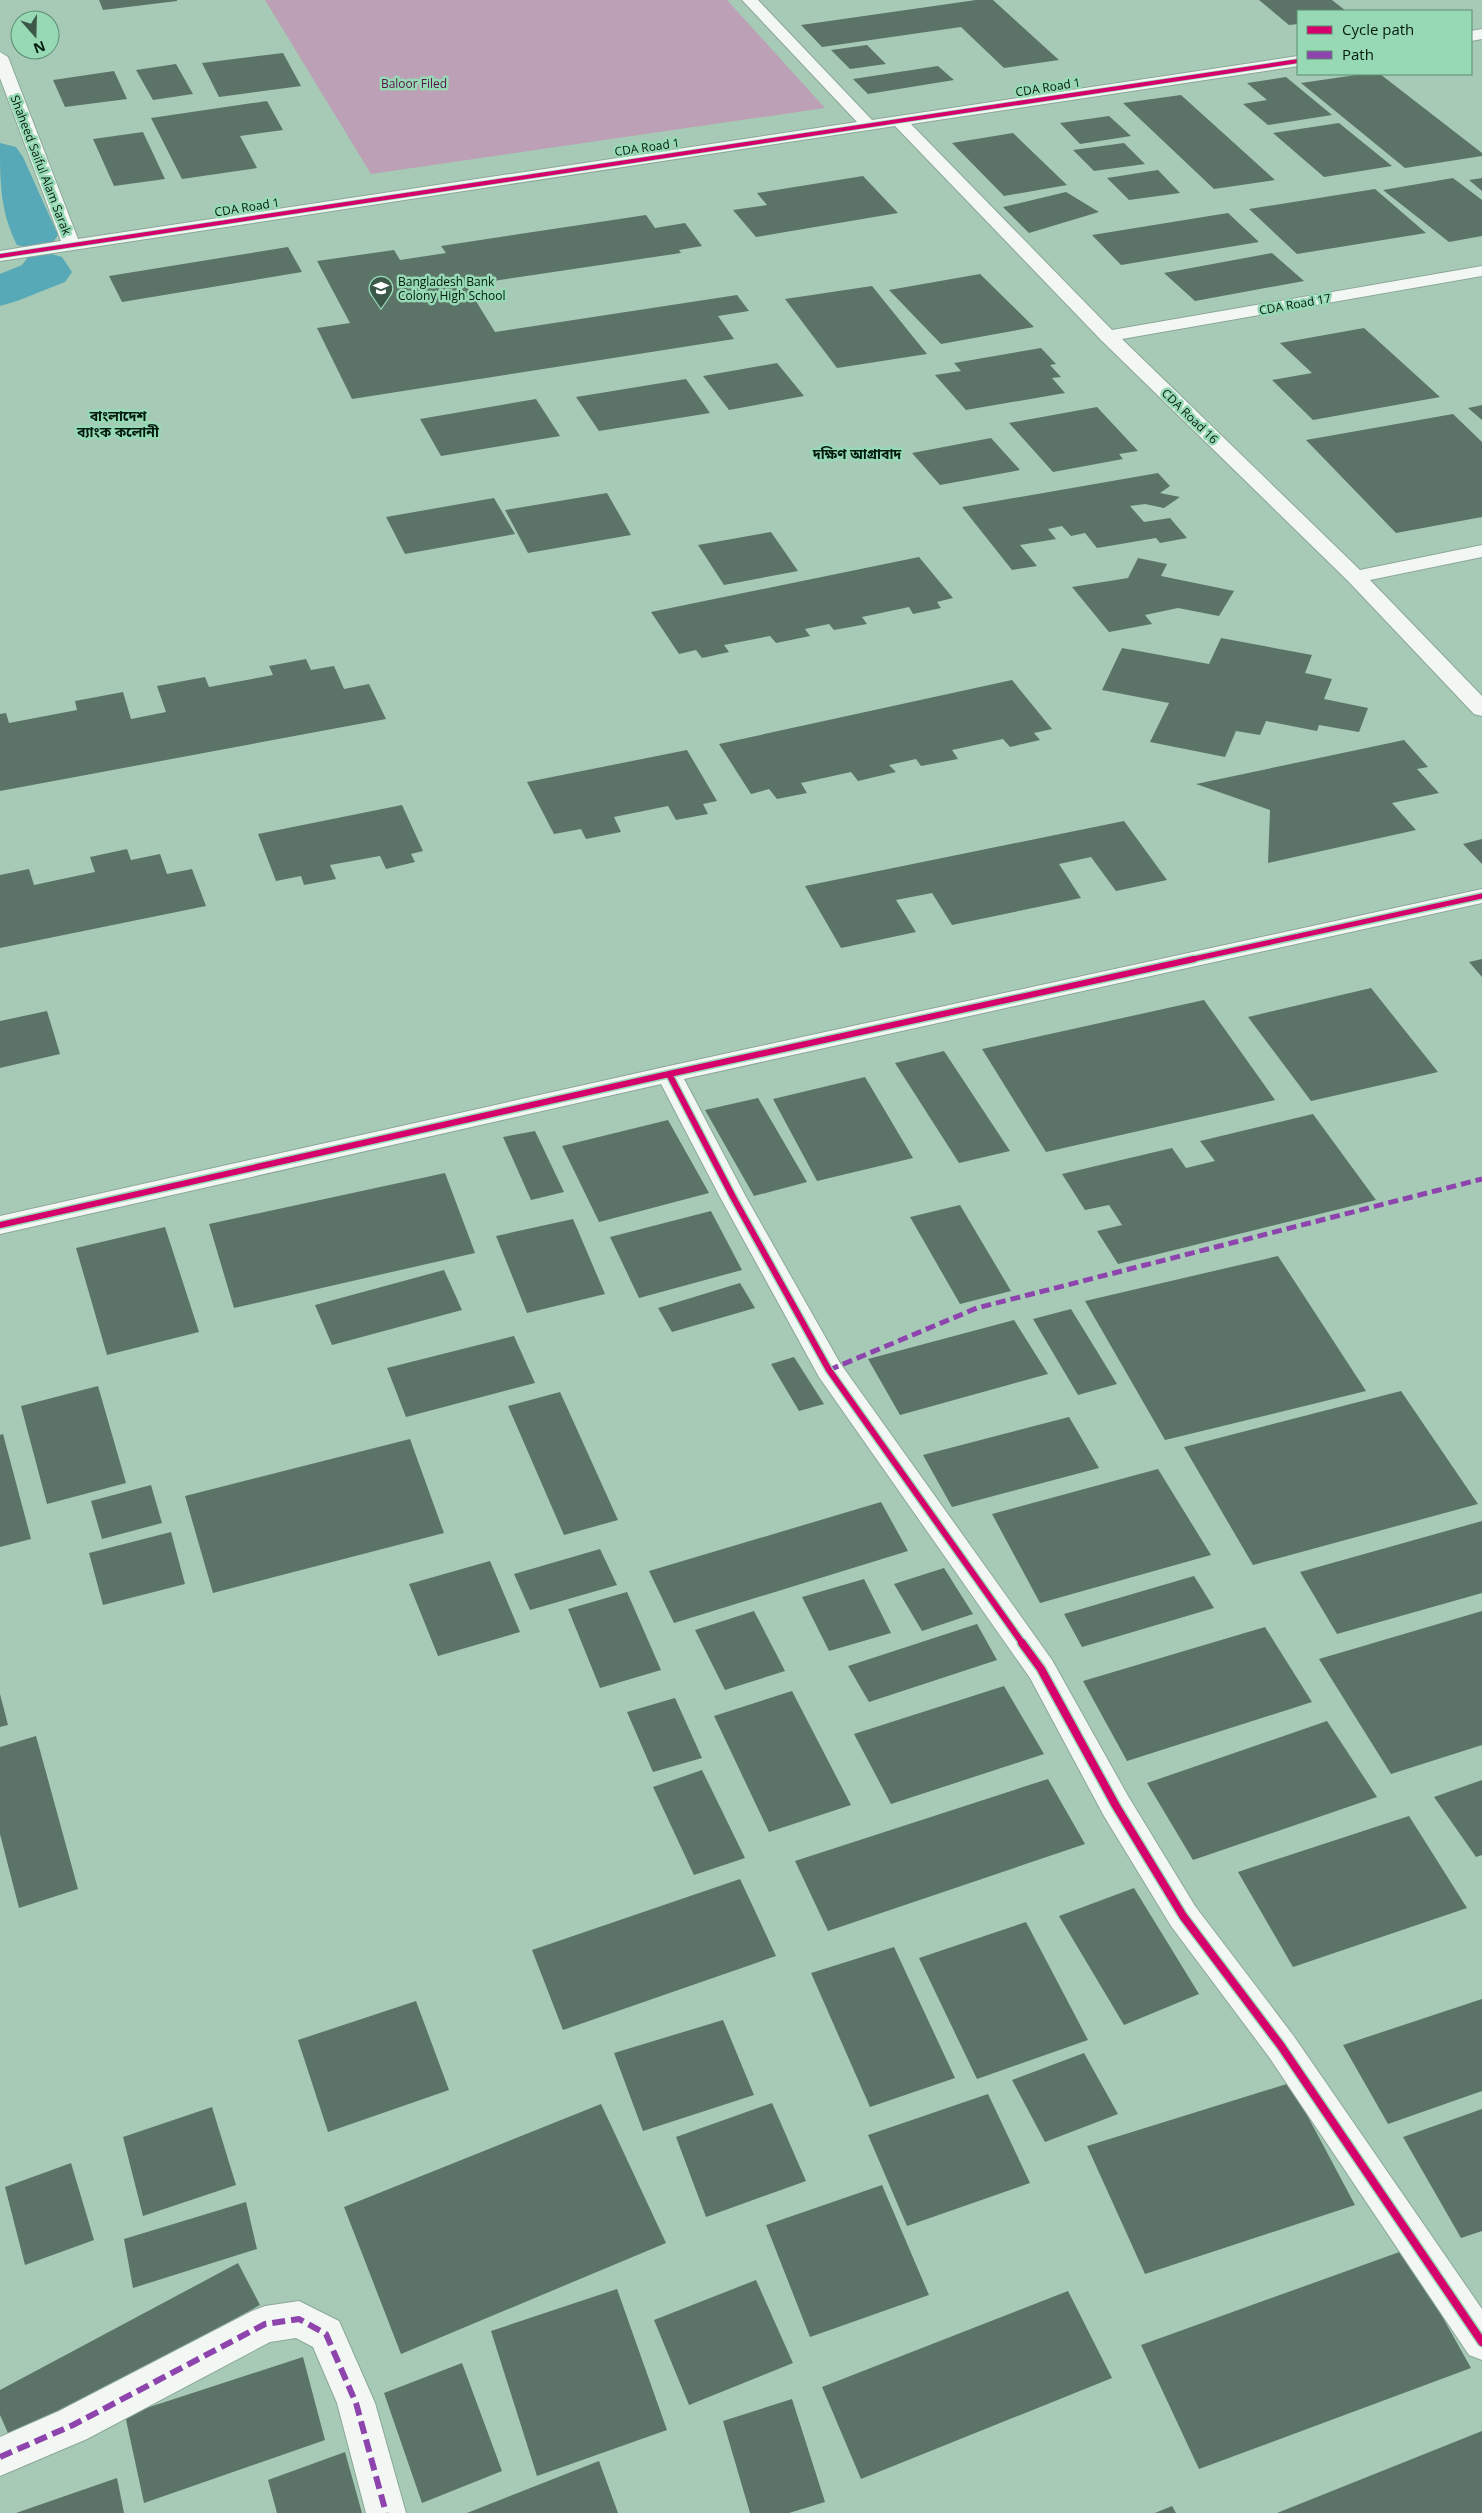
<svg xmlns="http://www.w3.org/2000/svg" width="1482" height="2513" font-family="'Open Sans','Noto Sans Bengali',sans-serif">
<rect width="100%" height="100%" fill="#a7cab6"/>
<path fill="#bca0b5" d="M265,0H727L825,108L371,174Z"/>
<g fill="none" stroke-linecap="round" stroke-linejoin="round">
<path fill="#57a9b7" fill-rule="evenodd" d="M0,143L16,147L23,157L58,235L51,245L34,249L17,245C0,211 0,182 0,143Z
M45,252L62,257L72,272L65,282L17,301L0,306V274L22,265L28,257Z"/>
</g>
<path fill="#5b7467" d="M99,0H177V1L103,10Z
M976,0H993L1059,60L1004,68L961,27L822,47L801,25Z
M1259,0H1332L1346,11H1298V24L1289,25Z
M867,45L886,64L850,69L831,50Z
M283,53L301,86L219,97L202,63Z
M176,64L193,94L153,100L136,70Z
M938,66L954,80L868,94L853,79Z
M114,71L127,99L65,107L53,80Z
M1363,74H1380L1482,153V156L1405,168L1301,83Z
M1286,77L1332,115L1268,125L1243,104L1267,100L1247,83Z
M1181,95L1275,180L1214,189L1123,103Z
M267,101L283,130L240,136L257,168L182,179L151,118Z
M1109,116L1131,136L1080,144L1060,123Z
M1339,123L1392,166L1324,177L1273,133Z
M143,132L165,179L114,186L93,139Z
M1013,133L1067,185L1004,196L952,143Z
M1124,143L1145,164L1094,171L1073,150Z
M1158,170L1180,193L1129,200L1107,178Z
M863,176L898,213L756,237L733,210L767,205L757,193Z
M1453,178L1482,200V236L1449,242L1383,190Z
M1482,178V191L1469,180Z
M1375,189L1426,233L1297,254L1249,209Z
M1066,192L1099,212L1029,233L1003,207Z
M1228,213L1259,242L1121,265L1092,235Z
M646,215L655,228L685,223L702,246L679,250L681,253L466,285L495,332L737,295L749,311L718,316L734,339L352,399L317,328L350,323L317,261L394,250L400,260L446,253L441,246Z
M288,247L302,272L122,302L109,276Z
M1272,253L1304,281L1195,301L1164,273Z
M980,274L1034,327L941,344L889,290Z
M872,286L927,354L837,368L785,299Z
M1364,328L1440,397L1313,420L1272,380L1312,373L1280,343Z
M1041,348L1056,364L1050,365L1061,377L1052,378L1065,393L966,410L935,375L961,371L954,363Z
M777,363L804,396L729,410L703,376Z
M686,379L710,413L599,431L576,397Z
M536,399L560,436L441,456L420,419Z
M1482,405V420L1468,408Z
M1097,407L1138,451L1119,454L1123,459L1053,472L1009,423Z
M1453,414L1482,442V517L1396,533L1306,440Z
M991,438L1020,470L940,485L912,453Z
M1158,473L1170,486L1160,493L1180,497L1164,508L1145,504L1130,506L1144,522L1170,518L1187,538L1160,543L1156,538L1097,548L1085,533L1071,536L1062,526L1048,529L1056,539L1020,545L1037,566L1012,570L962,507Z
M607,493L631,535L528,553L505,510Z
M494,498L515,534L405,554L386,517Z
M771,532L798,571L724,585L698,545Z
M919,557L953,598L937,602L941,608L913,614L909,607L862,617L867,624L834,630L829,624L805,629L810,636L776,643L770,636L724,645L729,652L702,658L696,650L679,654L651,612Z
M1138,558L1167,564L1161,576L1234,591L1219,616L1178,608L1145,615L1152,624L1109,632L1072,587L1128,578Z
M1221,638L1312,655L1305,673L1332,679L1324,699L1368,708L1359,732L1319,725L1317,731L1266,721L1260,735L1236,731L1225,757L1150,742L1169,703L1102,690L1122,648L1209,664Z
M306,659L311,670L334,666L344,689L369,684L386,719L0,791V714L6,713L9,723L77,710L75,701L123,692L131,719L166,712L157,686L205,677L209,687L273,675L269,666Z
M1012,680L1052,729L1034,733L1040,740L1010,747L1003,739L952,750L958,759L921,766L916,759L889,765L896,772L858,781L851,772L801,783L807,793L777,799L769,789L751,794L719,744Z
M1404,740L1428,767L1417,769L1439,793L1392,803L1416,830L1268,863L1270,810L1196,784Z
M687,750L717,801L703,804L708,814L676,820L668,806L614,817L621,832L586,839L581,829L554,834L527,782Z
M402,805L423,851L411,854L415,862L386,869L380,856L330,865L336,879L304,885L301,876L276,881L258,834Z
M1124,821L1167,880L1116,891L1091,857L1059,864L1081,898L952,925L932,893L896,900L916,932L841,948L805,886Z
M1482,839V864L1463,844Z
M127,849L131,860L160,854L167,874L192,869L206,906L0,948V875L29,869L34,885L95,872L90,857Z
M1482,959V977L1469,962Z
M1371,988L1438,1072L1311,1101L1248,1017Z
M1204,1000L1275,1100L1046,1152L982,1049Z
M47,1011L60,1054L0,1068V1021Z
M944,1051L1010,1151L959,1163L895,1063Z
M865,1077L913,1158L817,1181L773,1099Z
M758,1098L807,1182L754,1196L705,1110Z
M1313,1114L1376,1200L1118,1264L1097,1231L1122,1225L1109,1205L1085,1210L1062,1174L1172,1148L1186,1168L1215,1161L1200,1141Z
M668,1120L709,1193L599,1222L562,1146Z
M535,1131L564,1192L531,1200L503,1137Z
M445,1173L475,1253L234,1308L209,1224Z
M960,1205L1011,1291L960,1304L910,1217Z
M711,1211L742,1270L639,1298L610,1237Z
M573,1219L605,1294L527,1313L496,1236Z
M165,1227L199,1332L107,1355L76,1248Z
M1278,1256L1366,1391L1165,1440L1085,1301Z
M444,1270L462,1310L332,1345L315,1305Z
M740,1283L755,1308L672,1332L658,1308Z
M1071,1309L1117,1384L1078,1395L1033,1319Z
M1014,1320L1048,1374L900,1415L868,1359Z
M514,1336L535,1383L406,1417L387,1368Z
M794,1357L824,1404L799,1411L771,1364Z
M98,1386L126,1483L47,1504L21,1406Z
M1401,1391L1478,1504L1253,1565L1184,1447Z
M560,1392L618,1520L564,1535L508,1406Z
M1069,1417L1099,1468L952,1507L923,1455Z
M3,1434L31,1539L0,1547V1435Z
M410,1439L444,1533L213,1593L185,1496Z
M1158,1469L1211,1555L1040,1603L992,1514Z
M151,1485L162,1523L102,1539L91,1501Z
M881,1502L908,1551L674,1623L649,1571Z
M1482,1521V1593L1337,1634L1300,1572Z
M171,1532L185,1584L103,1605L89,1553Z
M600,1549L617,1585L530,1610L514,1574Z
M490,1561L520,1632L438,1656L409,1584Z
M944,1568L973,1614L922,1631L894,1584Z
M1194,1576L1214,1608L1082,1647L1064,1614Z
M864,1579L891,1633L829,1651L802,1597Z
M627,1592L661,1670L600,1688L568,1609Z
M754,1611L785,1671L725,1690L695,1630Z
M1482,1611V1745L1391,1774L1319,1659Z
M977,1624L997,1660L869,1702L848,1666Z
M1265,1627L1312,1702L1127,1761L1083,1681Z
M1004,1686L1044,1754L891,1804L854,1734Z
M792,1691L851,1805L769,1832L714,1716Z
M0,1694L8,1725L0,1727Z
M675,1698L702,1758L653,1772L627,1712Z
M1327,1721L1377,1797L1193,1860L1147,1783Z
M36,1736L78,1889L19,1908L0,1834V1747Z
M702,1770L745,1858L694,1875L653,1787Z
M1048,1779L1085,1844L828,1931L795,1861Z
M1482,1780V1855L1476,1857L1434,1797Z
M1409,1816L1467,1908L1293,1967L1238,1872Z
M740,1879L776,1956L563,2030L532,1950Z
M1134,1888L1199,1994L1124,2025L1059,1916Z
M1026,1922L1088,2040L977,2079L919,1958Z
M894,1947L955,2078L870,2107L811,1973Z
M1482,1999V2091L1388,2124L1343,2045Z
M416,2001L449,2090L328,2132L298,2040Z
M723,2020L754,2095L643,2131L614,2053Z
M1084,2053L1118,2114L1045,2142L1012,2080Z
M1290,2083L1355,2205L1145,2274L1087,2146Z
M988,2094L1030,2183L907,2226L868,2135Z
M772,2103L806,2181L706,2217L676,2137Z
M601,2104L666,2243L401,2354L344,2207Z
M212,2107L236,2185L143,2216L123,2137Z
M1482,2109V2231L1461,2238L1403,2137Z
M71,2163L94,2240L25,2265L5,2187Z
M882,2185L929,2295L810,2337L766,2225Z
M246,2202L257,2249L133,2288L124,2239Z
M1405,2250L1471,2368L1199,2469L1141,2345Z
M238,2263L260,2305L11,2440L0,2415V2390Z
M756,2280L793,2363L689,2405L654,2320Z
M617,2289L667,2430L537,2476L491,2331Z
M1068,2291L1112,2378L861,2479L822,2387Z
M303,2357L325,2440L144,2503L125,2415Z
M462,2363L502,2471L422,2503L384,2393Z
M792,2399L825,2502L789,2513H750L723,2421Z
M1482,2431V2513H1277Z
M345,2452L362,2513H277L268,2480Z
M599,2461L618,2513H467Z
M117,2478L124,2513H16Z
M1172,2506L1176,2513H1155Z"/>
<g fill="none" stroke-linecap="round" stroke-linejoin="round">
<g stroke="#8ba797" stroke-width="2">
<path id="minor" d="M742,0H758L872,120L1298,56V66L911,124L1112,330L1482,266V276L1122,339L1360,570L1482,545V557L1370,580L1482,696V716L1474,714L1348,581L1101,340L895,126L0,261V251L61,241L0,78V52L8,57L78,239L857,122Z
M1482,29V39L1471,41V31Z
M1482,889V903L684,1079L746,1197L840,1363L1052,1660L1128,1796L1195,1906L1293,2035L1482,2309V2360L1469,2355L1269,2057L1171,1926L1104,1816L1030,1678L819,1377L720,1197L661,1084L0,1234V1216L669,1066Z
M299,2301L339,2321L375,2403L406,2513H366L337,2403L313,2347L296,2338L270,2342L87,2439L0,2476V2437L59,2411L252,2311L265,2306Z"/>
</g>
<use href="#minor" fill="#f2f7f4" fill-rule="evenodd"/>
<path stroke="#8e44ad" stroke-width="5" stroke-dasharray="10 5" stroke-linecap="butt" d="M829,1370L977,1308L1482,1179"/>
<path stroke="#8e44ad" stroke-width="6" stroke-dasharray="13 6" stroke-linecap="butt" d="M0,2457L73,2425L265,2324L299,2319L326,2334L356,2403L386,2513"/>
<g stroke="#98d9b5" stroke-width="5.5">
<path id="cycleway-far3" d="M0,256L1298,61"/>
</g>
<g stroke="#98d9b5" stroke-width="8">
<path id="cycleway-far2" d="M1189,960L1482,896"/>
</g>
<g stroke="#98d9b5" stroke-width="9">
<path id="cycleway-far1" d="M669,1074L733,1197L829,1370L1023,1644
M0,1225L669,1074L1194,959"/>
</g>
<g stroke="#98d9b5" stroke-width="11">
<path id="cycleway" d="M1022,1643L1041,1669L1116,1806L1183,1916L1281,2046L1482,2342"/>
</g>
<use href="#cycleway-far3" stroke="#d6006c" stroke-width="4"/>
<use href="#cycleway-far2" stroke="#d6006c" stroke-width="5"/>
<use href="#cycleway-far1" stroke="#d6006c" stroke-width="6"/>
<use href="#cycleway" stroke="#d6006c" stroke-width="8"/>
</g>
<defs>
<g id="school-pin" transform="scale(1.25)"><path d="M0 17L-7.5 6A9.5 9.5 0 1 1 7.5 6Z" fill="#3c5849" stroke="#98d9b5"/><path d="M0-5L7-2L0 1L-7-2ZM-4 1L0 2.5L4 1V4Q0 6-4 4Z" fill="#fff"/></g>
</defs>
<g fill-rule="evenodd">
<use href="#school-pin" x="381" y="288"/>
</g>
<g text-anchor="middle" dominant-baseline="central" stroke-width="5" stroke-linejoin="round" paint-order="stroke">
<g font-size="12" fill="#591348" stroke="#98d9b5">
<text x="414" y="83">Baloor Filed</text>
</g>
<g font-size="12" fill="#021b0f" stroke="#98d9b5">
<text transform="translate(1048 87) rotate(-9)">CDA Road 1</text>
<text transform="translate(647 147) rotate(-8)">CDA Road 1</text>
<text transform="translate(41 165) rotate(69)">Shaheed Saiful Alam Sarak</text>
<text transform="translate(247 207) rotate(-9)">CDA Road 1</text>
<text transform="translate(1295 304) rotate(-10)">CDA Road 17</text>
<text transform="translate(1190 416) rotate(44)">CDA Road 16</text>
</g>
<g font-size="12" fill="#021b0f" stroke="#98d9b5" text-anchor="start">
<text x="398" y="281">Bangladesh Bank<tspan x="398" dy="14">Colony High School</tspan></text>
</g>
<g font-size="14" font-weight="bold" fill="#021b0f" stroke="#98d9b5">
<text x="118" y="415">বাংলাদেশ<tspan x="118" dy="16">ব্যাংক কলোনী</tspan></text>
<text x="857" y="453">দক্ষিণ আগ্রাবাদ</text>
</g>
</g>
<rect x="1297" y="10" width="175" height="65" fill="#98d9b5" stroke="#5c8d73"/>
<rect x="1307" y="26" width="25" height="8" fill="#d6006c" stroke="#5c8d73"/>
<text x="1342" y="35" font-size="15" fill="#021b0f">Cycle path</text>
<rect x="1307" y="51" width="25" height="8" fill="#8e44ad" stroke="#5c8d73"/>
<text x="1342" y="60" font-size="15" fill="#021b0f">Path</text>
<g transform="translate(35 35) rotate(160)"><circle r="24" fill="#98d9b5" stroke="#5c8d73"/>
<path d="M0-4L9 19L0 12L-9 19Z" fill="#3c5849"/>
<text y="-8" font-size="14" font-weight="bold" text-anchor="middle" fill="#021b0f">N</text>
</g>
</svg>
